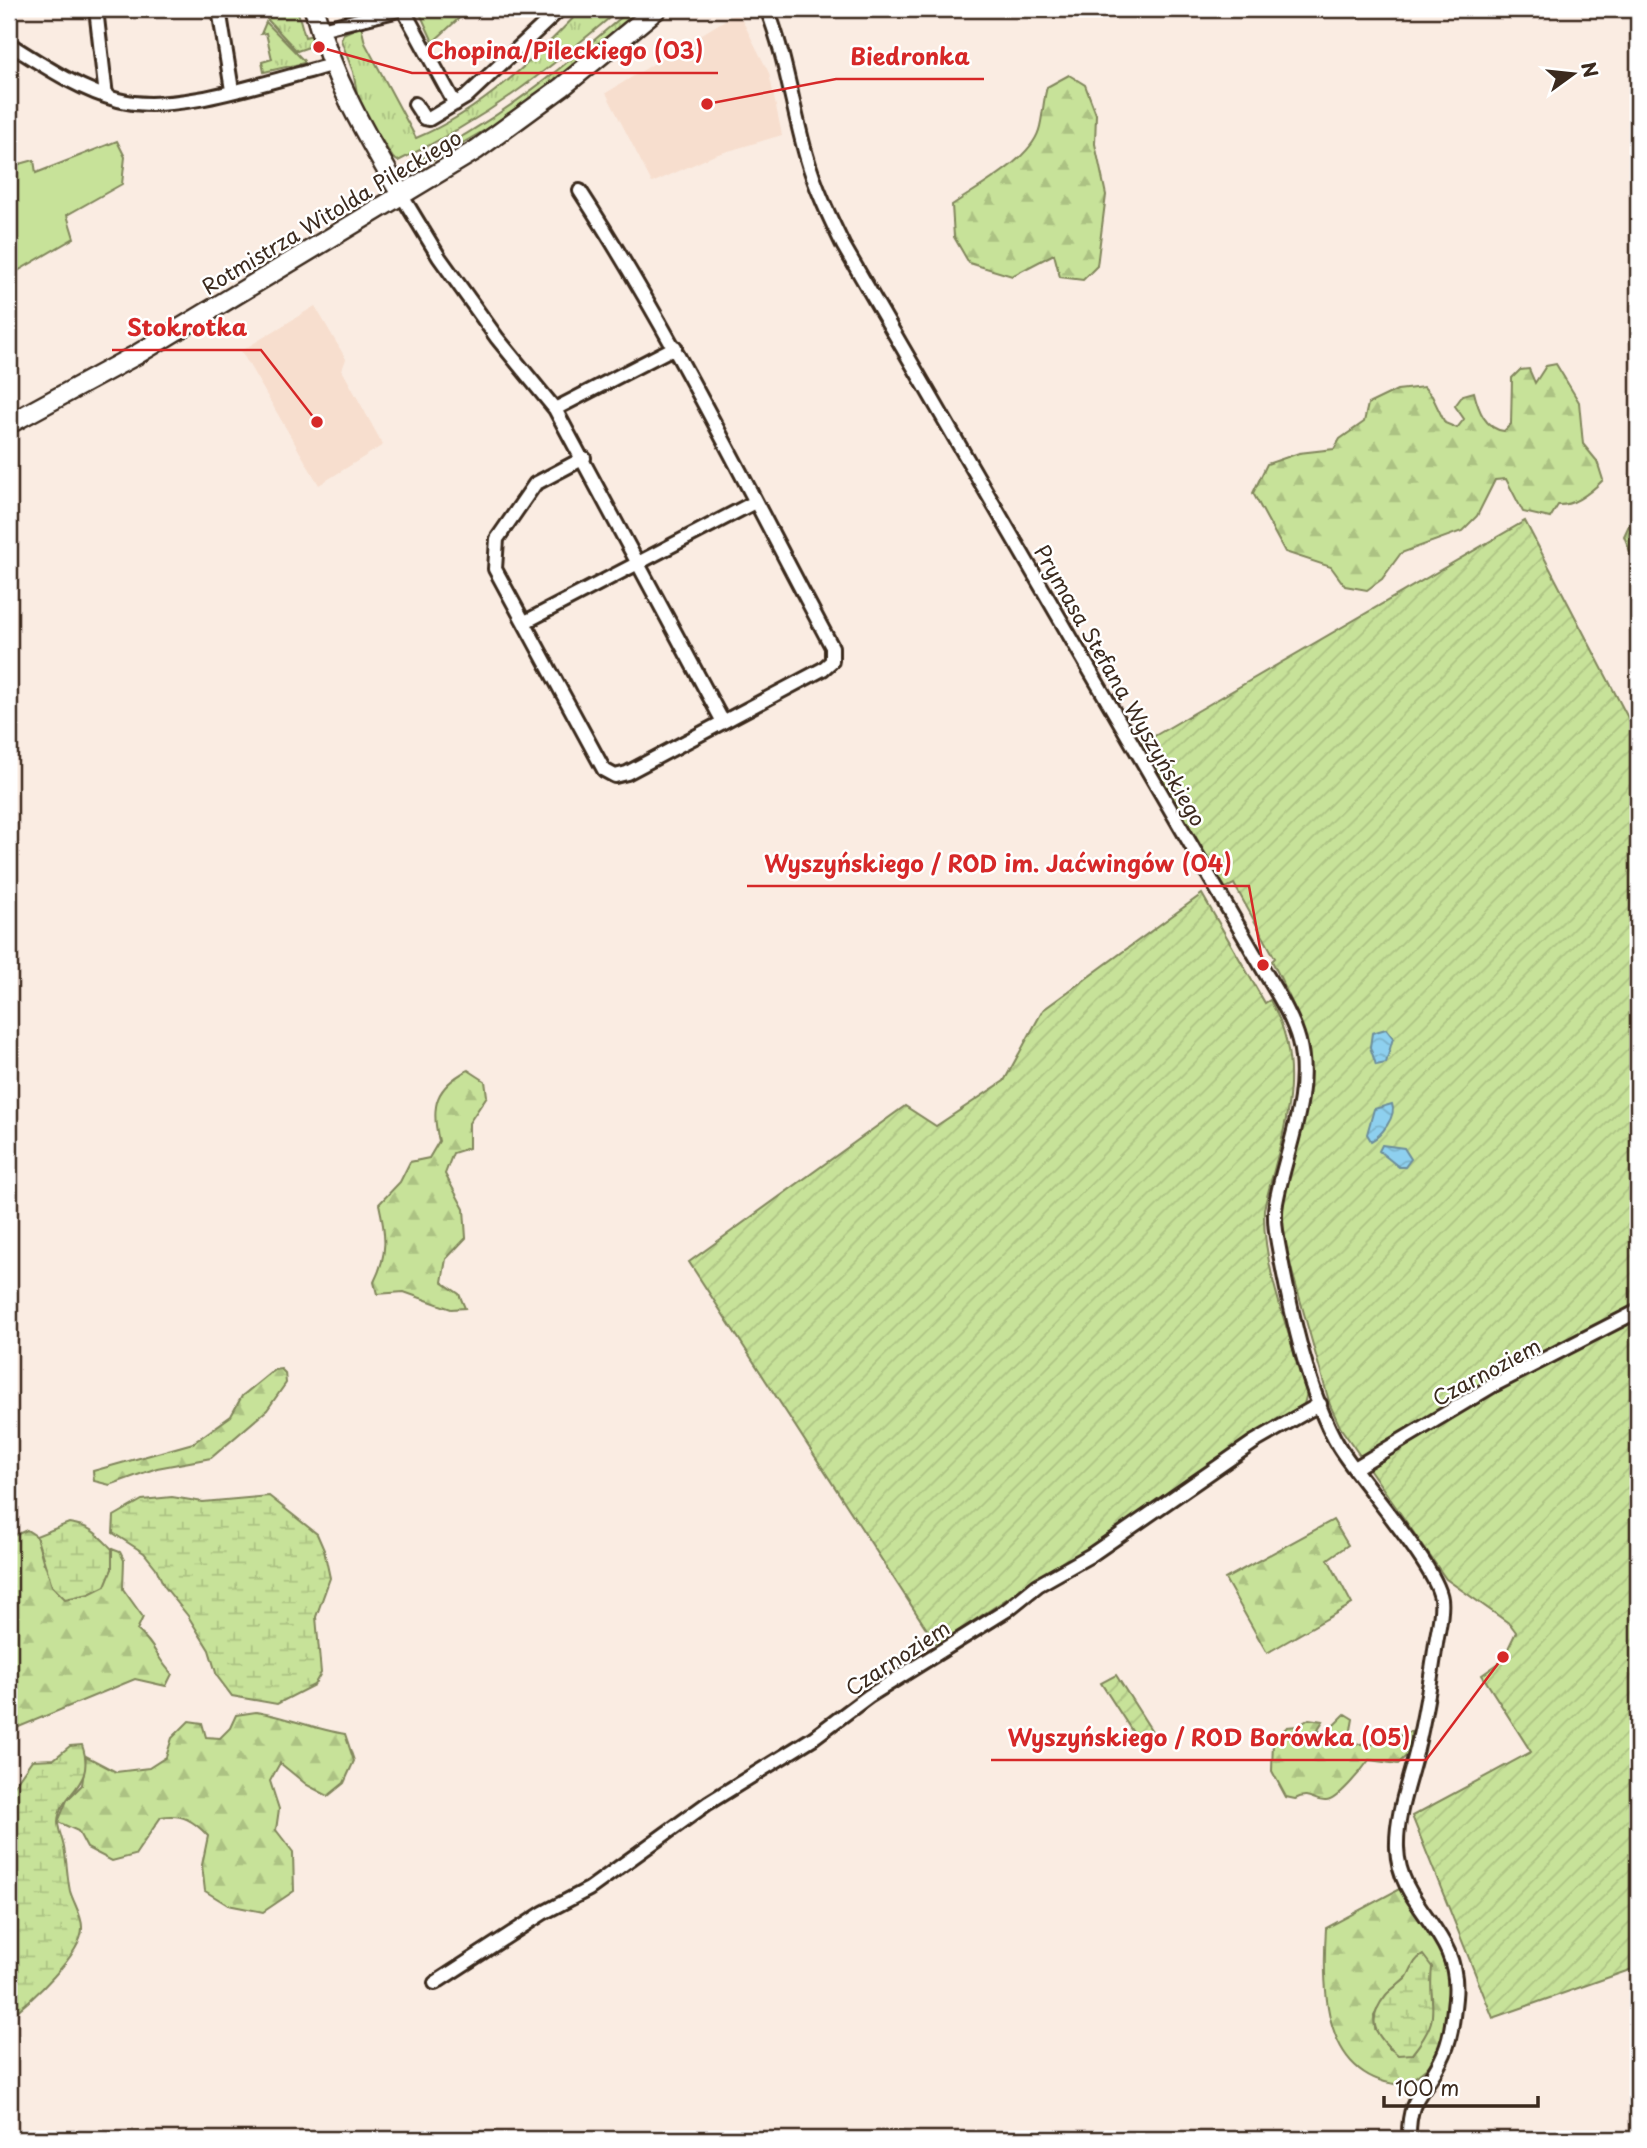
<svg xmlns="http://www.w3.org/2000/svg" width="1647" height="2148" font-family="'Playpen Sans',sans-serif">
<defs>
<pattern id="grass-tufts" width="24" height="20" patternUnits="userSpaceOnUse" patternTransform="scale(1.75)"><rect width="24" height="20" fill="#c7e299"/><path d="M3 7l-1-3M5 7V3M7 7l1-3M15 17l-1-3M17 17v-4M19 17l1-3" fill="none" stroke="#acc283"/></pattern>
<pattern id="forest-firs" width="22" height="20" patternUnits="userSpaceOnUse" patternTransform="scale(1.75)"><rect width="22" height="20" fill="#c7e299"/><path d="M5 1l3.5 6h-7zM16 11l3.5 6h-7z" fill="#acc283"/></pattern>
<pattern id="wetland-marsh" width="20" height="14" patternUnits="userSpaceOnUse" patternTransform="scale(1.75)"><rect width="20" height="14" fill="#c7e299"/><path d="M1 5h8M5 5V1M11 12h8M15 12V8" fill="none" stroke="#acc283"/></pattern>
<pattern id="garden-furrows" width="10" height="10" patternUnits="userSpaceOnUse" patternTransform="scale(1.75)"><rect width="10" height="10" fill="#c7e299"/><path d="M-1 1l2-2M0 10L10 0M9 11l2-2" fill="none" stroke="#acc283"/></pattern>
<pattern id="water-waves" width="16" height="10" patternUnits="userSpaceOnUse" patternTransform="scale(1.75)"><rect width="16" height="10" fill="#8ed0ef"/><path d="M0 5q4-4 8 0t8 0" fill="none" stroke="#7bb3cc"/></pattern>
</defs>
<rect width="100%" height="100%" fill="#faece2"/>
<filter id="ink" filterUnits="userSpaceOnUse"><feTurbulence type="fractalNoise" baseFrequency=".0143" numOctaves="2"/><feDisplacementMap in="SourceGraphic" scale="14" xChannelSelector="R" yChannelSelector="G"/><feConvolveMatrix kernelMatrix="1 2 1 2 8 2 1 2 1" color-interpolation-filters="sRGB"/></filter>
<g filter="url(#ink)">
<path fill="#f7dece" d="M738,12L769,73L782,135L715,155L652,183L606,93Z
M315,306L346,359L342,370L383,445L319,485L241,351Z"/>
<path fill="url(#grass-tufts)" stroke="#81865c" stroke-width="2" d="M267,9H297L305,37L313,35L318,44L297,51L267,19Z
M582,9H620C544,73 490,117 398,161L393,158L359,103L353,72L341,40L343,34L361,26L365,43L416,138C483,110 532,61 582,9Z
M631,9H637L626,24L511,115L419,168L416,161C499,121 562,68 631,9Z
M266,22L304,61V63L264,72L262,62L272,59L266,33L261,34Z"/>
<path fill="url(#forest-firs)" stroke="#81865c" stroke-width="2" fill-rule="evenodd" d="M1069,75L1085,85L1096,114L1095,144L1106,195L1097,266L1083,280L1060,277L1054,254L1012,276L969,263L954,237L952,205C978,187 1030,160 1039,130C1043,117 1043,101 1047,87Z
M1556,364L1579,402L1583,444L1597,461L1603,480C1592,491 1574,506 1558,505L1550,518L1523,512L1506,479L1495,480L1477,516L1462,531L1401,553L1382,579L1367,590L1345,586L1331,567L1285,552L1253,493L1267,464L1299,453L1334,449L1340,439L1364,422L1368,404L1397,390L1424,387L1432,396L1445,423L1457,428L1464,419L1455,406L1463,395L1474,392C1478,409 1485,429 1504,431L1511,424L1512,378L1520,370L1529,369L1535,383L1546,366Z
M1638,496V572L1624,536L1636,510Z
M468,1070L485,1081L487,1096L469,1123V1148L453,1153L445,1174L464,1209L466,1238L446,1259L442,1282L459,1294L465,1308L451,1309L404,1292L377,1294L374,1282C388,1254 386,1235 379,1204L400,1182L410,1162L429,1158L439,1141C430,1105 436,1087 468,1070Z
M281,1369L285,1373L286,1383L267,1410L211,1458L157,1468L110,1485L94,1481L93,1471L193,1443L231,1416L242,1396L274,1370Z
M1333,1520L1348,1545L1328,1559L1352,1604L1267,1653L1225,1579Z
M27,1530L36,1536L44,1564L112,1569V1549L120,1552L124,1560L123,1589L143,1617L137,1630C154,1643 157,1659 172,1674L166,1686L135,1679L9,1731V1538Z
M256,1712C287,1717 314,1729 345,1734L354,1761L344,1783L328,1796L307,1785L280,1763L270,1781L279,1809L276,1830L293,1852L294,1891L263,1912L228,1905L205,1891L202,1865L208,1836C194,1821 182,1813 161,1817L135,1855L112,1861L87,1848L78,1831L58,1822L67,1800L82,1785L86,1756L116,1772L149,1768L166,1757L172,1738L189,1721L202,1723L206,1737L220,1738L230,1728L236,1715Z
M1345,1714L1353,1719L1349,1741C1372,1750 1390,1740 1411,1731L1410,1752L1398,1764L1369,1760C1362,1770 1337,1801 1326,1801C1313,1802 1310,1791 1295,1799L1286,1797L1272,1771L1273,1741L1287,1727L1298,1726L1309,1719L1323,1721L1318,1729L1321,1733L1330,1729Z
M1401,1888C1414,1907 1433,1926 1442,1946C1456,1976 1453,2028 1436,2057C1429,2069 1415,2077 1404,2085C1322,2080 1322,1989 1326,1928ZM1407,1976L1430,1981C1435,2014 1433,2027 1412,2054L1390,2049L1375,2029L1374,2016L1387,1994Z"/>
<path fill="url(#wetland-marsh)" stroke="#81865c" stroke-width="2" d="M269,1496L317,1534L324,1550L330,1578L316,1617L321,1673L314,1685L277,1704L232,1696L217,1676L209,1650L188,1616L164,1586L156,1568L144,1553L113,1533L114,1516L142,1500L172,1497L203,1502Z
M69,1523C91,1526 97,1534 112,1549V1569L105,1586L89,1594L65,1599L52,1586L36,1536Z
M82,1745C97,1788 59,1792 58,1822C58,1830 63,1840 64,1848C67,1862 67,1877 70,1891C73,1902 82,1915 82,1927C84,1953 29,2003 9,2017V1793L32,1760L54,1759L70,1746Z
M1423,1955L1432,1967C1427,2010 1445,2013 1412,2054L1398,2055C1375,2036 1365,2021 1386,1995C1392,1988 1401,1984 1407,1977C1412,1969 1413,1960 1423,1955Z"/>
<path fill="#c7e299" stroke="#81865c" stroke-width="2" d="M418,9H469L433,42Z
M117,141L125,157L122,184L67,215L74,238L9,276V167L34,160L36,173Z"/>
<path fill="url(#garden-furrows)" stroke="#81865c" stroke-width="2" d="M1525,521L1638,737V1967L1493,2018L1412,1816L1531,1752L1482,1675L1502,1661L1516,1632L1510,1624L1446,1579L1340,1427L1330,1405L1282,1236C1282,1214 1283,1194 1288,1172C1296,1139 1311,1106 1310,1072C1309,1032 1289,996 1272,961L1275,958L1234,884L1222,890L1139,745Z
M1202,894L1265,1003L1270,1000C1310,1069 1281,1137 1264,1209C1262,1267 1291,1337 1307,1393L1304,1404L1080,1555L1067,1559L937,1645L689,1262L905,1106L936,1126L1004,1081L1043,1010Z
M1116,1675L1155,1736L1141,1745L1101,1683Z"/>
<path fill="url(#water-waves)" stroke="#6d8e9b" stroke-width="2" d="M1386,1029L1393,1038L1386,1063L1376,1065L1370,1047L1372,1033Z
M1392,1104C1397,1116 1381,1136 1371,1141L1367,1134L1374,1109Z
M1382,1145L1404,1148L1411,1159L1405,1167H1399L1379,1151Z"/>
<g fill="none" stroke-linecap="round" stroke-linejoin="round">
<g stroke="#3b2a1e" stroke-width="18">
<path id="street" d="M96,9L106,96
M219,9L232,90
M767,9C786,57 792,106 806,155C815,187 829,216 843,245L1259,962C1273,987 1292,1014 1299,1041C1313,1095 1285,1151 1276,1203C1273,1219 1277,1238 1280,1254C1291,1312 1309,1397 1339,1447C1360,1481 1437,1567 1441,1599C1443,1613 1438,1629 1436,1643C1431,1678 1425,1715 1417,1749C1409,1782 1396,1814 1397,1848C1399,1910 1462,1930 1455,1998C1453,2019 1451,2041 1441,2060C1424,2095 1408,2095 1409,2139
M321,29L403,9L455,104
M9,44C43,65 79,90 118,100C175,116 274,79 332,65
M415,104L424,118L429,119L466,97L560,9
M580,191C675,337 750,494 832,647V661L823,669L627,773L615,776L604,770L495,569L497,539L535,484L584,458
M402,196L439,257L497,338L555,409L723,722
M555,409L675,347
M525,622L755,502
M1355,1468L1492,1386L1638,1311
M435,1983L543,1913L589,1889L708,1803L813,1738L869,1696L1007,1610L1038,1585L1091,1555L1254,1442L1320,1404"/>
</g>
<g stroke="#3b2a1e" stroke-width="23">
<path id="secondary" d="M314,9C332,77 366,136 402,196
M9,424L136,355L476,150L562,87L657,9"/>
</g>
<use href="#street" stroke="#fff" stroke-width="12"/>
<use href="#secondary" stroke="#fff" stroke-width="18"/>
</g>
</g>
<g text-anchor="middle" dominant-baseline="central" stroke-width="5" stroke-linejoin="round" paint-order="stroke">
<g font-size="21" fill="#3b2a1e" stroke="#fff">
<text transform="translate(331 211) rotate(-31)">Rotmistrza Witolda Pileckiego</text>
<text transform="translate(1121 685) rotate(60)">Prymasa Stefana Wyszyńskiego</text>
<text transform="translate(1486 1371) rotate(-28)">Czarnoziem</text>
<text transform="translate(897 1657) rotate(-33)">Czarnoziem</text>
</g>
</g>
<path fill="none" stroke="#d62828" stroke-width="2.5" d="M319 47L412 73H718M707 104L836 79H984M317 422L261 350H112M1263 965L1249 886H747M1503 1657L1426 1760H991"/>
<g fill="#d62828" stroke="#fff" stroke-width="2.5">
<circle cx="319" cy="47" r="7"/>
<circle cx="707" cy="104" r="7"/>
<circle cx="317" cy="422" r="7"/>
<circle cx="1263" cy="965" r="7"/>
<circle cx="1503" cy="1657" r="7"/>
</g>
<g font-size="23" text-anchor="middle" font-weight="bold" fill="#d62828" stroke="#fff" stroke-width="5" stroke-linejoin="round" paint-order="stroke">
<text x="565" y="59">Chopina/Pileckiego (03)</text>
<text x="910" y="65">Biedronka</text>
<text x="187" y="336">Stokrotka</text>
<text x="998" y="872">Wyszyńskiego / ROD im. Jaćwingów (04)</text>
<text x="1209" y="1746">Wyszyńskiego / ROD Borówka (05)</text>
</g>
<rect width="1647" height="2148" fill="none" stroke="#fff" stroke-width="35"/>
<rect x="18" y="18" width="1612" height="2113" fill="none" stroke="#3b2a1e" stroke-width="2.5" filter="url(#ink)"/>
<g transform="translate(1573 74) rotate(75)" stroke="#ffffff" stroke-width="5" paint-order="stroke">
<path d="M0-5L12 26L0 18L-12 26Z" fill="#3b2a1e"/>
<text y="-10" font-size="19" font-weight="bold" text-anchor="middle" fill="#3b2a1e">N</text>
</g>
<path d="M1384 2096v10h154v-10" fill="none" stroke="#3b2a1e" stroke-width="3.5"/>
<text x="1395" y="2096" font-size="21" fill="#3b2a1e" stroke="#ffffff" stroke-width="5" paint-order="stroke">100 m</text>
</svg>
